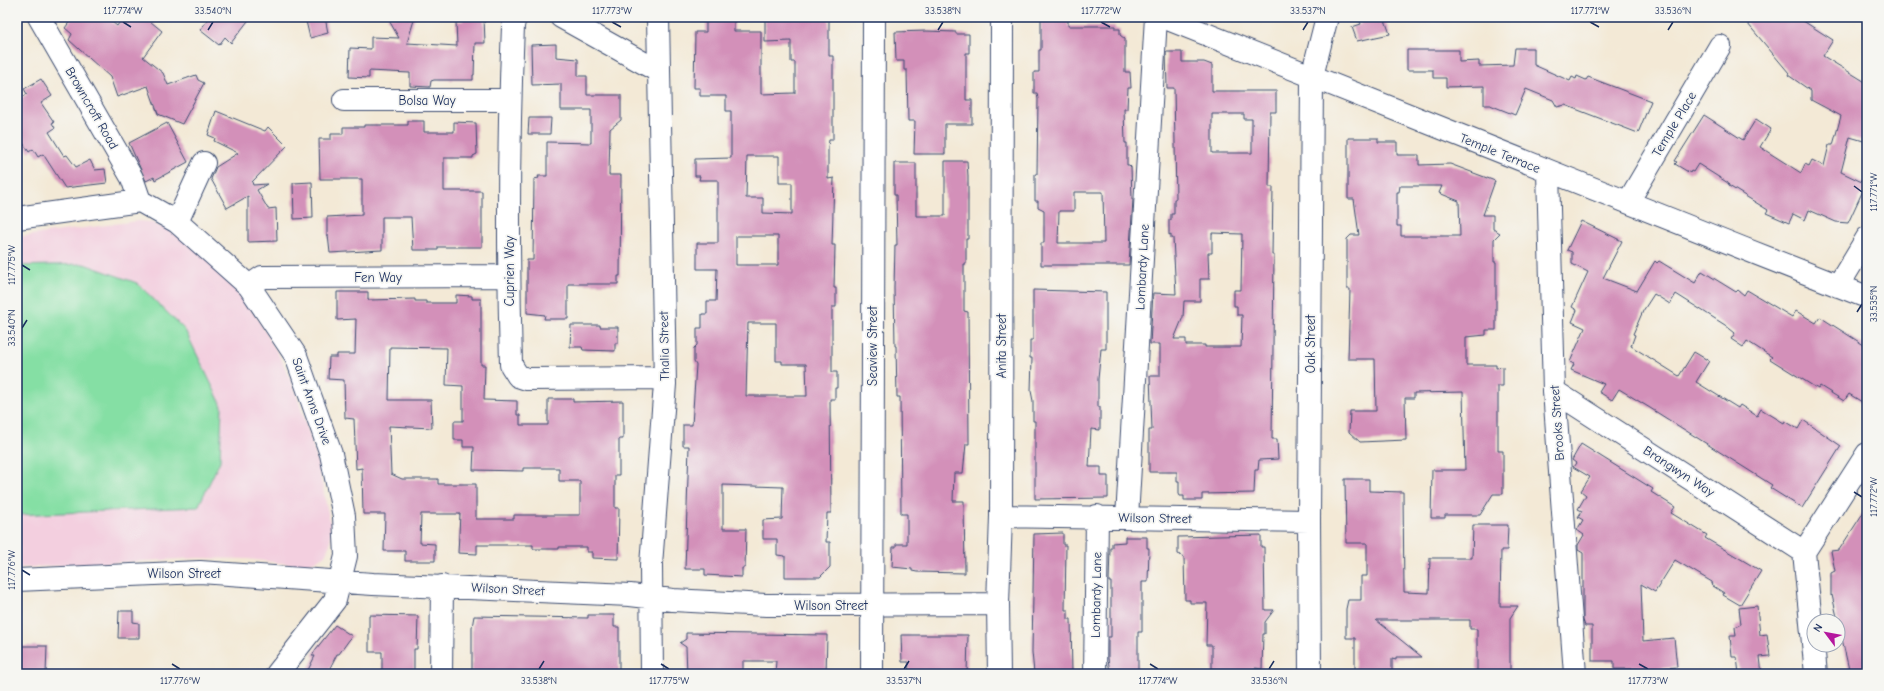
<svg xmlns="http://www.w3.org/2000/svg" width="1884" height="691" font-family="'Comic Neue',sans-serif">
<rect width="100%" height="100%" fill="#f6f6f2"/>
<filter id="ink" filterUnits="userSpaceOnUse"><feTurbulence type="fractalNoise" baseFrequency=".025" numOctaves="2"/><feDisplacementMap in="SourceGraphic" scale="8" xChannelSelector="R" yChannelSelector="G"/><feConvolveMatrix kernelMatrix="1 2 1 2 8 2 1 2 1" color-interpolation-filters="sRGB"/></filter>
<filter id="wash" filterUnits="userSpaceOnUse"><feTurbulence type="fractalNoise" baseFrequency=".012" numOctaves="4" result="noise"/><feDisplacementMap in="SourceGraphic" scale="16" xChannelSelector="R" yChannelSelector="G"/><feGaussianBlur stdDeviation="0.9" result="paint"/><feColorMatrix in="noise" values="0 0 0 0 0 0 0 0 0 0 0 0 0 0 0 0 0 1.4 0 .05"/><feComposite in="paint" operator="in"/></filter>
<g filter="url(#wash)">
<rect width="100%" height="100%" fill="#f3e9d6"/>
<path fill="#f3cfdf" d="M137,221L150,222L169,230L182,238L223,273L258,319L282,361L296,393L316,456L330,522L331,534L330,544L325,555L317,560L307,565H296L248,559L198,558L17,568V237Z"/>
<path fill="#85dfa4" stroke="#508781" d="M84,264L137,283L185,330L222,406L220,461L198,507L17,515V266Z"/>
<g id="blocks">
<path fill="#d390b9" fill-rule="evenodd" d="M73,17H106L117,26L123,17H145L162,31L143,57L163,73L168,85L196,75L198,80L204,83L182,124L158,114L148,86L117,97L110,77L69,40L72,34L65,28Z
M210,17H251L231,43L225,37L219,45L200,30Z
M305,17H325L328,33L310,38Z
M387,17H415L407,43L457,46L456,21H463V17H484L485,43H475L474,75H473V80H434L431,81L430,87L410,86V73L369,71V78L349,77L350,48L371,49V37L399,38Z
M706,17H734V31H761V94L795,93V62H791V41L765,42V17H829V56H833V140H829L828,147V179L834,178L832,245H835L834,288H836V307H832V372H837V388H835V399H830L831,513H827L826,542H830V567L820,577H785V556L777,555V539H763V520L782,519L783,487L723,485V529H746L745,568H742V577L705,575V569H685L689,446H683V425H692L696,365L694,362V348L697,345V328H702V314H707V301H716L717,269H697V243H718V180H699L700,176H695V159L731,158V111H726V96H700V88H694L695,32H706ZM747,156H779V183H792V214L763,213V198H746ZM736,236H778V265H736ZM748,323H776V361H782V364H806L807,396H746Z
M1041,17H1068V26H1115V29H1120V35L1125,39V72H1130L1131,88H1128L1127,109H1124L1125,143H1127V165H1129L1131,167L1132,199H1133L1129,265H1041V243H1044V210L1038,207V201H1035V174H1037L1038,99L1037,93H1034V72H1039V50H1041ZM1074,192H1103L1104,243H1058L1059,211H1074Z
M1358,17H1384L1390,34L1357,41L1352,27L1361,24Z
M1742,17H1797L1833,40L1823,56L1867,83V142L1850,137L1841,172L1866,184L1848,223L1836,222L1809,210L1805,220L1793,214L1789,223L1766,213L1768,210L1729,186L1728,183L1698,164L1693,172L1691,171L1690,173L1675,164L1677,162L1675,161L1704,115L1743,140L1756,119L1771,129L1760,147L1801,173L1805,164L1809,166L1812,160L1824,166L1829,145H1833L1841,116L1811,100V91L1788,75L1789,73Z
M926,31L956,32V34H969V53H966V100H972V124H945V154H914L915,121H908L907,70H904V61H896L895,32Z
M556,44V57L578,59V76H587V95H621V120L610,129L609,175H621L620,276H618V284H568V319H544L545,315L527,313V260H533L534,179L539,178L538,176H547V142L591,143V110H561V84L532,85L531,45Z
M1515,48H1534V65L1570,81L1572,77L1576,79L1577,76L1586,80L1588,77L1651,101L1638,133L1565,105L1557,107L1553,100L1526,89L1515,115L1490,105H1484V86L1446,87V78H1433V70H1407V50H1459V62L1479,61V66L1513,65Z
M1166,52H1182V62H1204L1212,65V91H1276V112H1270L1269,187H1273L1272,255H1274L1272,439H1277L1278,459L1259,460L1258,470H1255L1254,493L1202,494V500H1184V496H1180L1179,494V481H1177V472H1149V430H1152L1150,376H1160V344H1150L1153,293L1176,294L1173,238H1171V234L1169,235V220H1171V214H1174V199H1176L1174,88H1167ZM1212,114H1244V119H1252V153H1212ZM1212,233L1242,234L1241,290H1234V306H1237V315H1242L1241,347H1205V345H1186V339H1174L1183,317L1184,301H1200V279H1209L1208,253H1212Z
M41,79L52,96L41,103L54,122L52,123L55,128L49,132L64,156L67,155L76,167L90,160L95,170L105,169L107,183L65,188L43,154L38,157L33,149L29,152L17,134V101L27,94L24,89Z
M216,111L265,131L268,127L287,146L252,182L253,185L267,184L257,190L268,209L276,208L277,241L248,242V196L227,208L211,179L216,167L238,153L214,141L215,138L208,135Z
M529,118H551L550,134H528Z
M408,121H424V132H454V122L476,123L477,154L473,156V158H444V191H482V247H438V250H413L411,217H382V250L330,253L328,235H327V217L362,215V179H320L319,139H331V134H343V127H364V125H408Z
M167,123L188,162L155,180L154,177L146,181L129,143Z
M1348,138H1378V142H1397V155H1419V165L1450,164L1495,181L1483,215H1493V229L1500,233L1494,239V262H1496V330H1486V335L1466,337V365H1496V368L1503,367V386H1498V451H1503V494H1493L1480,515H1445V518H1431L1432,470H1465L1463,392L1414,393V398H1405L1406,440L1360,442L1349,432L1350,411H1376L1375,359H1348L1350,289H1347V239L1351,235H1359L1354,199H1348ZM1400,186H1442L1439,193L1459,201L1460,236H1401V226H1397V192H1399Z
M945,161H967L968,176V239H966V264H964V311L968,312L969,444H966L963,473H954L953,501H964L965,573L917,572L912,571V569L892,567L893,547H896V544H907V514H901L900,397H897L896,346H895L894,288L895,245H897L896,195H894V163H916V216H945Z
M312,182L313,218L294,219L293,183Z
M1581,221L1622,241L1603,278L1637,291L1655,261L1657,263L1659,261L1695,283L1702,271L1736,292L1738,290L1744,295L1747,290L1792,317L1796,311L1816,323L1820,317L1867,347V405L1849,394L1844,401L1820,386L1818,389L1770,359L1772,357L1747,341L1743,347L1731,339L1735,333L1725,325L1676,294L1670,304L1654,294L1643,311L1633,334L1635,335L1631,346L1679,376L1694,352L1709,361L1696,382L1738,408L1740,405L1757,416L1761,409L1784,423L1785,421L1798,429L1803,420L1841,446L1802,508L1770,488L1772,485L1650,408L1619,389L1612,400L1599,392L1604,384L1571,370L1574,364L1570,362L1585,328L1572,322L1577,310L1572,307L1588,272L1572,264V252L1567,250Z
M1033,290L1106,292V349H1101L1098,379V407H1100V430L1091,429L1089,467H1101V476H1108V498L1035,499V421H1033V401L1031,391L1032,358H1030V340H1033Z
M337,292H368V300L415,299V301H426V303H456V295L472,296V299H481V365H485L484,400L517,401V415H520V425H548V399H573V402L623,401V439H619V475H615V508H619L618,559L592,558V552H587V547H559V549H533V545H477V554L458,553L460,514H421L420,543L435,544V561H405V551H384L385,514H363L362,468L356,469L354,419L345,418L344,380L328,379L329,357H337V354H355L356,319L337,320ZM390,347L447,348L446,385L463,386V421H454V440H463V447H474L473,470L523,471V468H559V481H580V515H514V519H476V484H438V479H402L391,474L389,426L432,428L431,400H389Z
M571,325H600V327H618V343H615V351L583,350L582,347H570Z
M1581,444L1653,489L1651,492L1675,507L1671,513L1707,535L1705,538L1761,571L1740,605L1723,595L1724,593L1713,586L1712,582L1675,560L1655,592L1641,584L1643,641L1674,638L1677,667L1654,669H1614V661H1592V626H1585L1583,620V553L1578,550V545L1584,535L1577,530L1583,520L1578,517L1582,511L1578,509L1586,495L1581,491L1590,477L1573,467L1576,463L1572,460Z
M1345,479H1369V491L1403,492L1404,592L1429,593L1430,558H1472L1473,525H1508L1507,550H1501L1500,606H1518L1510,618V674H1477V629H1470V620H1376L1422,657H1396V660L1392,659V674L1355,673V638H1346V609L1348,600H1361V576H1367V543H1346Z
M1867,507V674H1850L1832,595L1831,596V573L1835,571L1831,551L1839,550Z
M1063,533V545H1066L1065,610H1068V619H1071L1072,674H1038L1034,673L1032,652L1034,534Z
M1261,535V547H1264L1265,610H1274L1265,622V634H1263L1262,669L1255,668V674H1212V645H1206L1207,603H1190V600H1185L1184,557L1178,554V537Z
M1125,537H1147V548H1149L1148,582H1142V632H1138V674H1110L1108,658V637H1111V582H1109L1110,548H1112V543L1125,542Z
M1757,606L1760,635L1767,634L1770,656L1760,657L1762,674H1739L1737,657H1732L1730,636H1736L1735,627L1741,624L1739,608Z
M119,611H133V622L139,623V638H118Z
M369,615L418,616L417,649H414V674H382V652H369Z
M588,615H614V627H619V674H472V627L474,616L588,618Z
M335,625L352,636L339,654H337L327,674H306L315,656H312L316,649Z
M686,633L827,635L826,674H775L776,661H743V674H687L686,647L680,643L686,639Z
M901,635H968L967,674H908L909,662H902Z
M17,646H47L46,674H17Z"/>
</g>
</g>
<g filter="url(#ink)">
<use href="#blocks" fill-opacity="0" stroke="#3b4b70" stroke-width="1"/>
<g fill="none" stroke-linecap="round" stroke-linejoin="round">
<g stroke="#3b4b70" stroke-width="24">
<path id="minor" d="M39,17L132,178L140,201
M515,17L513,26C508,139 508,252 511,365L518,376L527,379L664,378
M561,17L658,71
M1163,17C1398,111 1632,205 1867,297
M344,100H510
M1548,172L1554,391L1575,674
M1628,202L1720,46
M17,218L140,201L177,222L249,286L296,356L331,454L344,516L346,556L335,600L277,674
M177,222L204,163
M249,286L262,277L509,276
M1838,286L1867,238
M1554,391L1804,552
M1001,516L1309,521
M1127,518L1156,17
M17,580L200,572L373,584L630,595L673,600L766,605L998,604
M441,674L442,586
M652,674L651,565L665,384L658,17
M872,674L874,17
M999,674L998,604L1001,516L1002,17
M1095,674L1097,516
M1310,674L1309,521L1312,76L1327,17
M1816,674L1804,552L1867,454"/>
</g>
<use href="#minor" stroke="#fff" stroke-width="22"/>
</g>
</g>
<path fill="none" stroke="#1b2f5e" stroke-width="1.5" d="M123,22L131,27M612,22L621,27M1101,22L1110,27M1590,22L1599,27M208,30L213,22M938,30L943,22M1303,30L1308,22M1668,30L1673,22M1854,186L1862,192M22,265L30,270M1857,312L1862,304M22,328L27,320M1854,492L1862,497M22,570L30,575M172,664L180,669M661,664L669,669M1150,664L1158,669M1639,664L1648,669M539,669L544,661M904,669L909,661M1269,669L1274,661"/>
<g text-anchor="middle" dominant-baseline="central" stroke-width="3.5" stroke-linejoin="round" paint-order="stroke">
<g font-size="13" fill="#1b2f5e" stroke="#f6f6f2">
<text x="427" y="100">Bolsa Way</text>
<text transform="translate(92 108) rotate(60)">Browncroft Road</text>
<text transform="translate(1674 124) rotate(-59)">Temple Place</text>
<text transform="translate(1500 153) rotate(22)">Temple Terrace</text>
<text transform="translate(1142 267) rotate(-87)">Lombardy Lane</text>
<text transform="translate(509 271) rotate(-90)">Cuprien Way</text>
<text x="378" y="277">Fen Way</text>
<text transform="translate(1310 344) rotate(-90)">Oak Street</text>
<text transform="translate(664 346) rotate(-91)">Thalia Street</text>
<text transform="translate(872 346) rotate(-90)">Seaview Street</text>
<text transform="translate(1001 346) rotate(-90)">Anita Street</text>
<text transform="translate(312 401) rotate(70)">Saint Anns Drive</text>
<text transform="translate(1557 423) rotate(-94)">Brooks Street</text>
<text transform="translate(1679 471) rotate(33)">Brangwyn Way</text>
<text transform="translate(1155 518) rotate(1)">Wilson Street</text>
<text x="184" y="573">Wilson Street</text>
<text transform="translate(508 589) rotate(3)">Wilson Street</text>
<text transform="translate(1096 595) rotate(-89)">Lombardy Lane</text>
<text x="831" y="605">Wilson Street</text>
</g>
</g>
<rect width="1884" height="691" fill="none" stroke="#f6f6f2" stroke-width="44"/>
<g transform="translate(1826 633) rotate(302)"><circle r="19" fill="#f6f6f2" stroke="#9ea6b7"/>
<path d="M0-3L7 15L0 10L-7 15Z" fill="#b5179e"/>
<text y="-6" font-size="11" font-weight="bold" text-anchor="middle" fill="#1b2f5e">N</text>
</g>
<rect x="22" y="22" width="1840" height="647" fill="none" stroke="#1b2f5e" stroke-width="1.5"/>
<g font-size="10" text-anchor="middle" fill="#1b2f5e">
<text x="123" y="14">117.774°W</text>
<text x="213" y="14">33.540°N</text>
<text x="612" y="14">117.773°W</text>
<text x="943" y="14">33.538°N</text>
<text x="1101" y="14">117.772°W</text>
<text x="1308" y="14">33.537°N</text>
<text x="1590" y="14">117.771°W</text>
<text x="1673" y="14">33.536°N</text>
<text transform="translate(1873 192) rotate(-90)" y="4">117.771°W</text>
<text transform="translate(11 265) rotate(-90)" y="4">117.775°W</text>
<text transform="translate(1873 304) rotate(-90)" y="4">33.535°N</text>
<text transform="translate(11 328) rotate(-90)" y="4">33.540°N</text>
<text transform="translate(1873 497) rotate(-90)" y="4">117.772°W</text>
<text transform="translate(11 570) rotate(-90)" y="4">117.776°W</text>
<text x="180" y="684">117.776°W</text>
<text x="539" y="684">33.538°N</text>
<text x="669" y="684">117.775°W</text>
<text x="904" y="684">33.537°N</text>
<text x="1158" y="684">117.774°W</text>
<text x="1269" y="684">33.536°N</text>
<text x="1648" y="684">117.773°W</text>
</g>
</svg>
